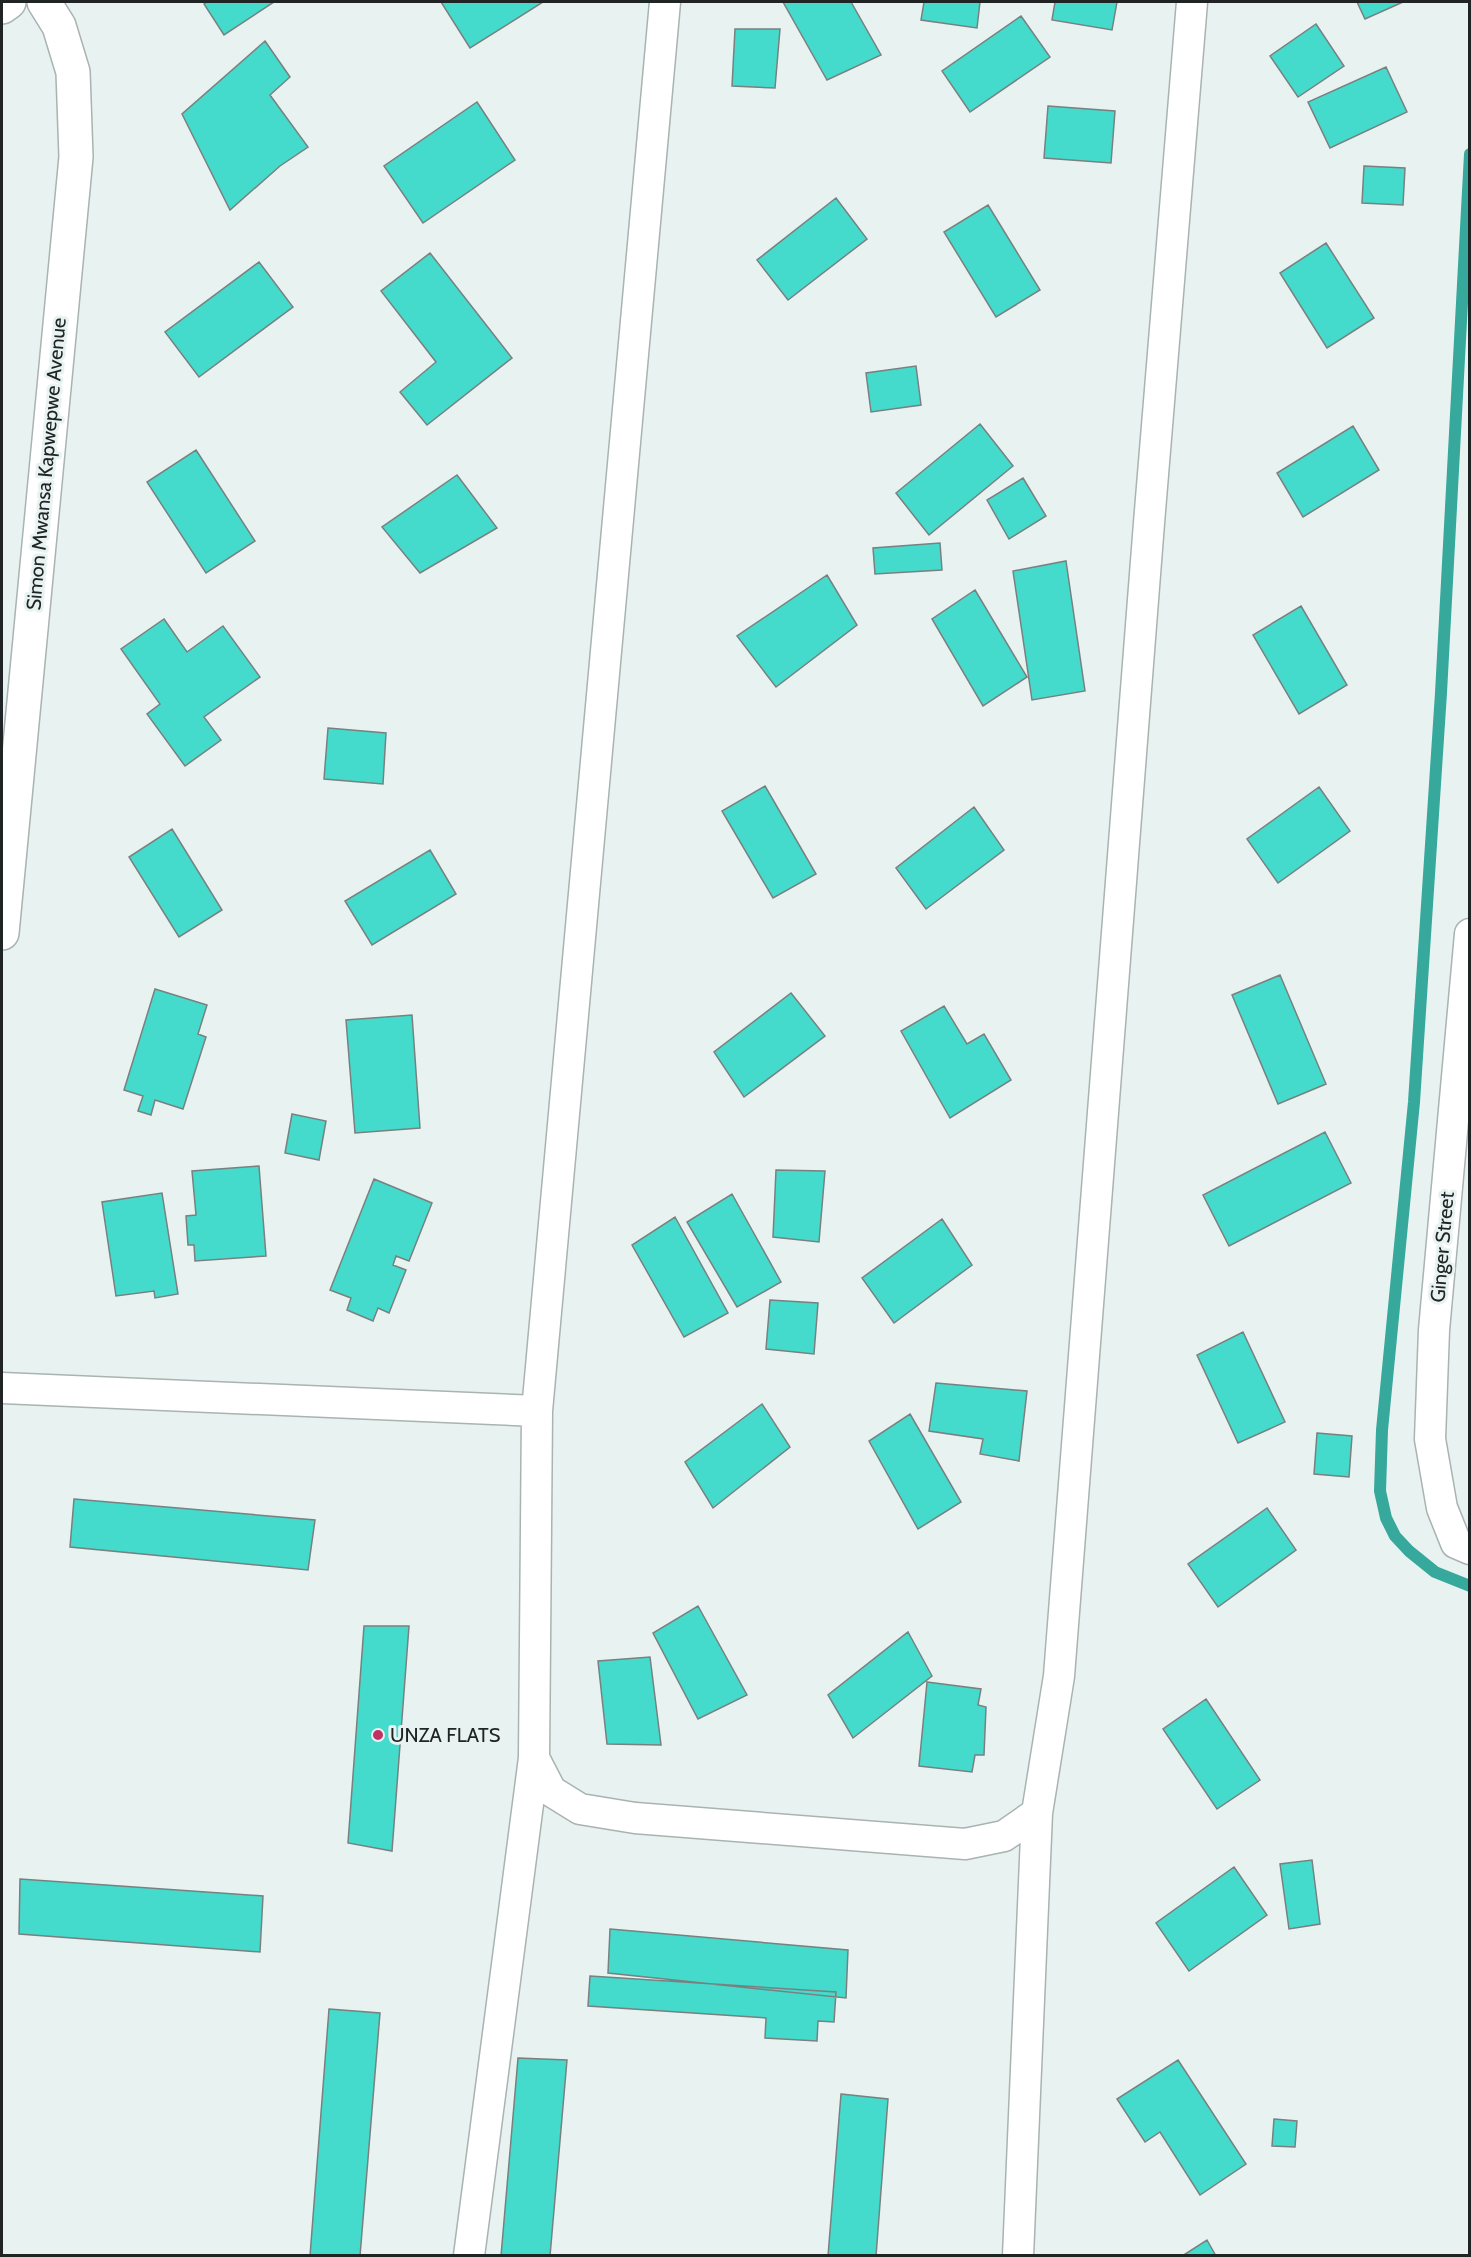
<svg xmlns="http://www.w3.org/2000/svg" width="1471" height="2257" font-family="Cabin,sans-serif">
<rect width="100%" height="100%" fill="#e8f3f1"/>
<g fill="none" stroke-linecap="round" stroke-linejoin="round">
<path stroke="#37a89c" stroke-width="12" d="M1470,154L1441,693L1414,1102L1382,1430L1380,1491L1386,1518L1395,1536L1409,1551L1435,1572L1470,1586"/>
</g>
<path fill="#44dbcc" stroke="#788180" stroke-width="1.5" d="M207,2H274L224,35L204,4Z
M441,2H543L470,48Z
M783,2H851L881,55L827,80Z
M924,2H980L977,28L921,20Z
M1055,2H1117L1112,30L1052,20Z
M1357,2H1403L1365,19Z
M1021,16L1050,57L970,112L942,71Z
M1316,24L1344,66L1298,97L1270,56Z
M735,29H780L775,88L732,86Z
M265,41L290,77L270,95L308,147L280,166L230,210L182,114Z
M1386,67L1407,112L1330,148L1308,102Z
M477,102L515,160L423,223L384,166Z
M1048,106L1115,111L1111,163L1044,158Z
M1364,166L1405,168L1403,205L1362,203Z
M836,198L867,239L788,300L757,260Z
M988,205L1040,290L996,317L944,232Z
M1326,243L1374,318L1327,348L1280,273Z
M430,253L512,358L427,425L400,392L436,362L381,291Z
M259,262L293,307L199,377L165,332Z
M916,366L921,405L871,412L866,373Z
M980,424L1013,466L929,535L896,493Z
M1353,426L1379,470L1303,517L1277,473Z
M196,450L255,541L206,573L147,482Z
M457,475L497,528L420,573L382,527Z
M1023,478L1046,516L1009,539L987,500Z
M940,543L942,570L875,574L873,548Z
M1066,561L1085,691L1032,700L1013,571Z
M827,575L857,625L776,687L737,636Z
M975,590L1027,677L983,706L932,619Z
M1301,606L1347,685L1299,714L1253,635Z
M164,619L187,652L223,626L260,677L204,717L221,740L185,766L147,714L160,704L121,649Z
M328,728L386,733L383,784L324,779Z
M765,786L816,874L773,898L722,811Z
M1319,787L1350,831L1278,883L1247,839Z
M974,807L1004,850L926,909L896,868Z
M172,829L222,910L179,937L129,857Z
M430,850L456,894L372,945L345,901Z
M1280,975L1326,1084L1278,1104L1232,995Z
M155,989L207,1005L198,1034L206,1037L183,1109L155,1100L151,1115L138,1111L143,1096L124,1090Z
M791,993L825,1036L744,1097L714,1052Z
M944,1006L967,1044L984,1034L1011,1080L950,1118L901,1031Z
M412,1015L420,1128L355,1133L346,1020Z
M292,1114L326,1121L319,1160L285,1153Z
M1325,1132L1351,1183L1229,1246L1203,1195Z
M259,1166L266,1256L195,1261L194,1245H188L186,1216L196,1215L192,1171Z
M776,1170L825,1171L819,1242L773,1237Z
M374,1179L432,1203L409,1261L396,1256L393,1265L406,1270L389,1313L378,1308L373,1321L347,1310L351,1298L330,1290Z
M162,1193L178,1294L155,1298L154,1291L116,1296L102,1202Z
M732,1194L781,1282L737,1307L687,1222Z
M675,1217L728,1313L684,1337L632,1245Z
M942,1219L972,1265L894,1323L862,1278Z
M770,1300L818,1303L814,1354L766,1349Z
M1243,1332L1285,1422L1238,1443L1197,1355Z
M936,1383L1027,1391L1019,1461L980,1454L983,1439L929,1431Z
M762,1404L790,1447L713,1508L685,1462Z
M910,1414L961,1502L918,1529L869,1441Z
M1317,1433L1352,1436L1349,1477L1314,1474Z
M74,1499L315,1520L308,1570L70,1547Z
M1267,1508L1296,1550L1218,1607L1188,1564Z
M698,1606L747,1695L698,1719L653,1633Z
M364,1626H409L392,1851L348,1843Z
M908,1632L932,1676L853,1738L828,1695Z
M650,1657L661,1745L607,1744L598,1661Z
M927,1682L981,1689L978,1705L986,1707L984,1755H975L972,1772L919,1766Z
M1206,1699L1260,1780L1217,1809L1163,1729Z
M1312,1860L1320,1924L1289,1929L1280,1864Z
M1234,1867L1267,1915L1189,1971L1156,1923Z
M20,1879L263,1896L260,1952L19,1934Z
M610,1929L848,1950L846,1998L608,1973Z
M590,1976L836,1992L834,2022L818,2021L817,2041L765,2038L766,2018L588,2006Z
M329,2009L380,2013L360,2256H310Z
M518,2058L567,2060L550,2256H501Z
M1178,2060L1246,2164L1200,2195L1160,2132L1145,2142L1117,2099Z
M841,2094L888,2099L876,2256H828Z
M1274,2119L1297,2121L1295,2147L1272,2146Z
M1207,2240L1216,2256H1182Z"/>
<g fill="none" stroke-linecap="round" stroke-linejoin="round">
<g stroke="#a9b3b2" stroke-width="33">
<path id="street" d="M1470,934L1434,1330L1430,1439L1442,1508L1456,1543L1470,1549
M2,1388L537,1411
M534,1758L551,1791L580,1809L635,1818L965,1844L1004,1836L1037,1813
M469,2256L534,1758L537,1411L665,2
M1018,2256L1037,1813L1059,1676L1149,523L1192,2"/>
</g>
<g stroke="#a9b3b2" stroke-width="36">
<path id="secondary" d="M2,7L9,2
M2,933L76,157L73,72L59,26L44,2"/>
</g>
<use href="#street" stroke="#fff" stroke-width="30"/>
<use href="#secondary" stroke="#fff" stroke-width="33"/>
</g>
<circle fill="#c03263" stroke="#e8f3f1" stroke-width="2" cx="378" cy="1735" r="6"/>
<g text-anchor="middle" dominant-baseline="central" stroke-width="6" stroke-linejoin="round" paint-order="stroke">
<g font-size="20" fill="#202424" stroke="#e8f3f1">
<text transform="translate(46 464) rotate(-85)">Simon Mwansa Kapwepwe Avenue</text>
<text transform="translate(1442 1247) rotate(-85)">Ginger Street</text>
</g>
<g font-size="20" fill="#202424" stroke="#e8f3f1" text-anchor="start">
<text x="390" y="1735">UNZA FLATS</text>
</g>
</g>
<rect width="1471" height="2257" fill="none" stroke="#202424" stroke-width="6"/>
</svg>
